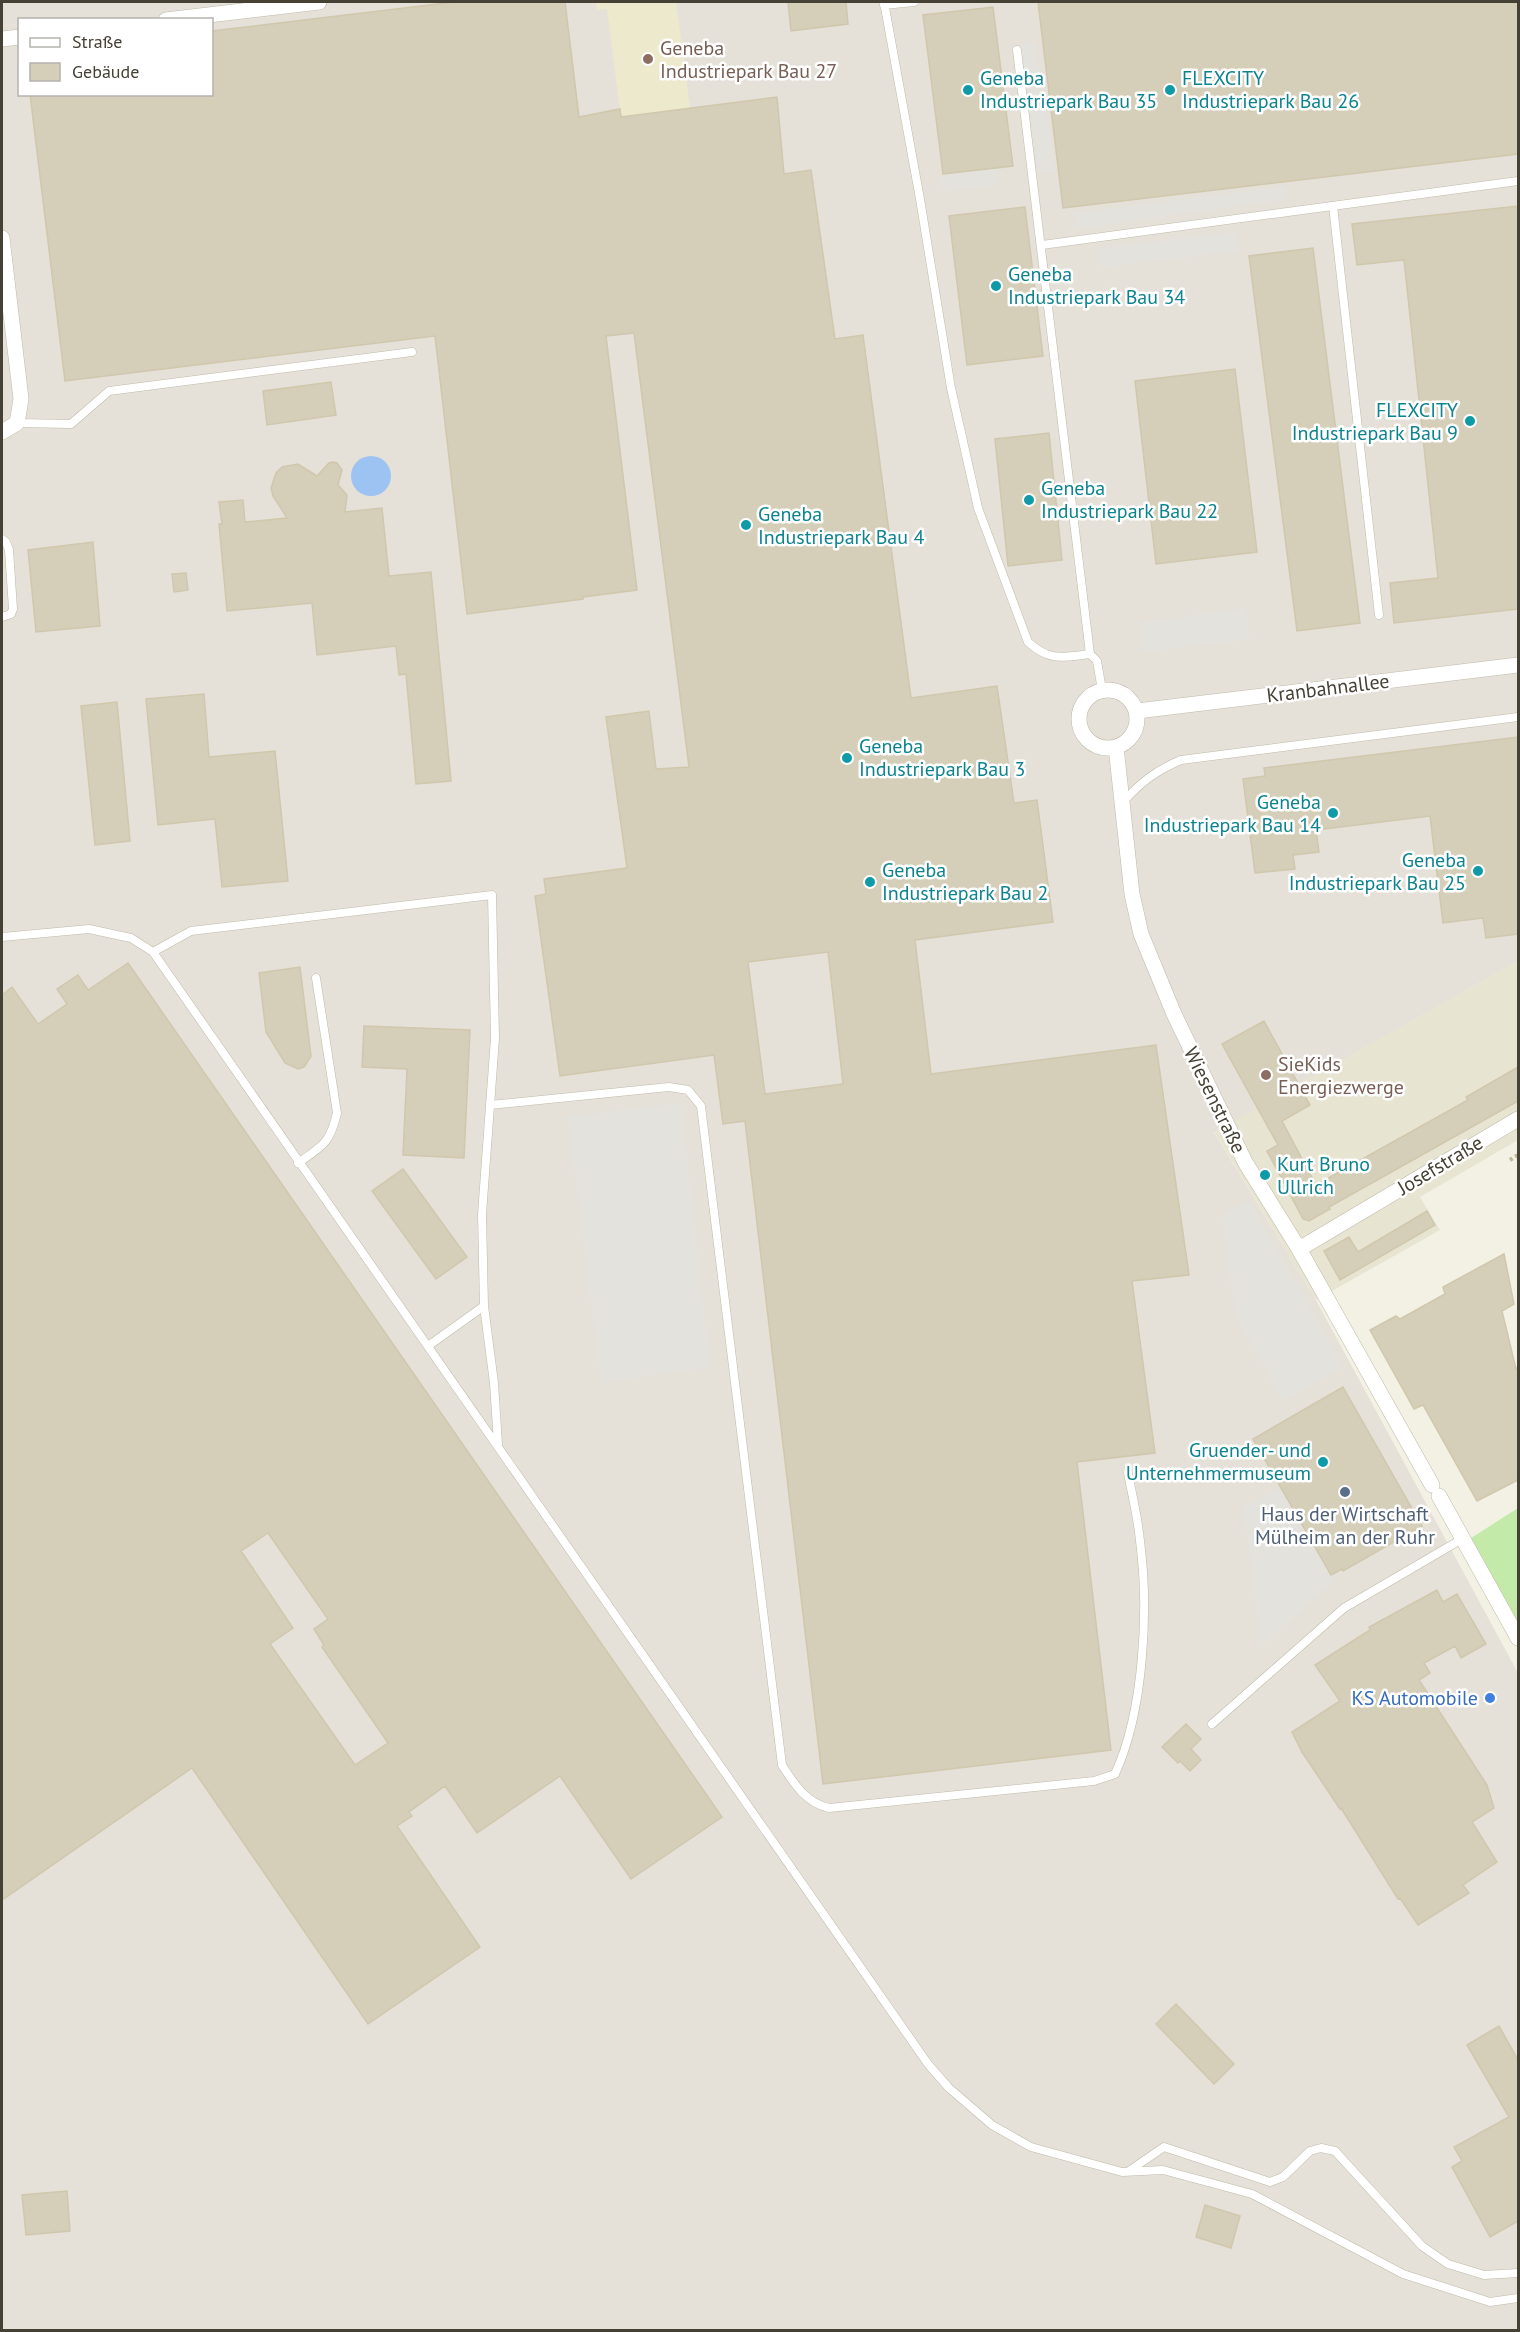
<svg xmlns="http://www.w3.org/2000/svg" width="1520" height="2332" font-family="'PT Sans',sans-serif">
<rect width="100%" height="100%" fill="#f3f1e4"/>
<path fill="#e7e4d2" d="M1518,961V1140L1420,1197L1440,1230L1316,1300L1214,1131Z"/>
<path fill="#e5e1d9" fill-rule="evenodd" d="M2,2H1518V961L1214,1132L1316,1300L1518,1673V2330H2ZM20,20H212V94H20Z"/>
<path fill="#ede9cd" d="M596,2H676L690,108L621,117L607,9L597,10Z"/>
<path fill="#c4eaaa" d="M1518,1508V1627L1468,1540Z"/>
<path fill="#e3e2dd" d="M1034,40L1056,171L1039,173L1018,48Z
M996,168L999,184L944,192L940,176Z
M1285,186L1286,199L1076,229L1074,213Z
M1234,232L1239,251L1102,267L1097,249Z
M1246,608L1250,639L1143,652L1141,623Z
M681,1103L710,1367L601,1382L568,1117Z
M1249,1200L1343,1367L1283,1401L1235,1313L1222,1217Z
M1280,1488L1333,1582L1261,1646L1244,1508Z"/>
<path fill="#9dc3f3" d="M351 476a20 20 0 1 1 40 0a20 20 0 1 1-40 0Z"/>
<path fill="#d5ceb9" stroke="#d0c7ac" stroke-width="1.5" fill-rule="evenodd" d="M454,2H565L579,117L620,109L621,117L777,97L784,174L811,170L835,339L863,335L911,698L997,686L1014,803L1037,800L1053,922L915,940L931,1074L1156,1045L1189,1275L1132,1281L1155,1453L1077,1462L1111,1750L823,1784L745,1121L723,1124L714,1055L560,1076L535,896L546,894L544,879L627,868L606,717L649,711L656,769L689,767L634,333L606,336L637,590L583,597V599L467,614L435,336L65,381L30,94H212V31ZM828,952L843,1084L765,1094L748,962Z
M788,2H846L848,24L791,31Z
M1038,2H1518V154L1063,208Z
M993,7L1013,166L943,174L923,15Z
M1518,206V609L1394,623L1390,583L1438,578L1404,260L1357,265L1352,224Z
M1025,207L1043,356L967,365L949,216Z
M1313,248L1360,623L1297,631L1249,256Z
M1235,369L1257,552L1156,564L1135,381Z
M331,382L336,415L267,425L263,391Z
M1049,433L1062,560L1008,566L995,439Z
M333,462L337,463L342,470L338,485L347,495L345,512L382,508L389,576L431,572L451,781L416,784L406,674L399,675L396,646L317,655L312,603L227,611L219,524H222L219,502L243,500L245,522L287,518L273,496L271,488L276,473L282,467L298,464L317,476L329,463Z
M93,542L100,626L36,632L28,550Z
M186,573L188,590L174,592L172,574Z
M204,694L209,757L275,751L288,881L222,887L215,819L158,825L146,699Z
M117,702L130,841L95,845L81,706Z
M1518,737V934L1486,938L1483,918L1443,923L1430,816L1316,830L1319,852L1293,855L1295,869L1255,873L1243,779L1265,776L1264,768Z
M128,963L722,1817L631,1879L560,1776L477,1833L445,1786L409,1812L412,1816L397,1826L480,1947L368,2024L192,1768L2,1900V995L12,987L38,1024L67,1004L57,989L78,975L88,990ZM268,1533L328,1619L314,1629L324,1645L322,1647L388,1743L355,1765L270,1644L293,1628L241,1551Z
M300,967L311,1056L304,1067L298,1069L285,1063L266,1032L259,973Z
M1264,1021L1310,1105L1282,1121L1316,1185L1468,1100L1466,1097L1518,1067V1101L1329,1207L1330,1209L1309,1221L1303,1219L1267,1151L1278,1145L1222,1044Z
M364,1026L470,1030L464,1158L403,1155L407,1069L362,1067Z
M403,1169L467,1257L436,1279L372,1191Z
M1427,1211L1435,1225L1340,1280L1324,1251L1349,1237L1358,1252Z
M1504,1254L1514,1304L1502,1311L1516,1369L1518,1367V1480L1477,1501L1423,1405L1414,1409L1370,1330L1396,1316L1400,1319L1445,1294L1443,1287Z
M1343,1387L1422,1526L1343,1571L1342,1569L1331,1575L1253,1439Z
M1437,1590L1443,1602L1457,1594L1486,1644L1461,1658L1455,1646L1424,1663L1430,1673L1419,1680L1487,1785L1494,1808L1472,1822L1497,1862L1463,1885L1469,1893L1418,1925L1400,1898L1398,1899L1341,1808L1340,1809L1302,1752L1292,1732L1340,1701L1315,1665L1370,1630L1369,1627Z
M1186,1724L1201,1739L1191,1749L1201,1760L1190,1771L1180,1761L1178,1763L1162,1747Z
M1176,2004L1234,2064L1214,2084L1156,2024Z
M1499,2026L1518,2060V2221L1490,2237L1452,2167L1462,2161L1454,2147L1509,2117L1467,2045Z
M67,2191L70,2231L26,2235L22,2195Z
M1205,2205L1240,2216L1231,2248L1196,2237Z"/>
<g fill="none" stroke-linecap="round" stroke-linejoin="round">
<g stroke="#bfbaa6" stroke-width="9">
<path id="service" d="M884,2L920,199L951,388L978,508L1028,642C1050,662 1063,657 1090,654
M884,5L914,2
M1017,50L1090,654L1097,661L1102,690
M1333,206L1379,615
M1042,245L1518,181
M17,423L71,424L109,391L412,352
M2,539L6,542L9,550L13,609L11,614L2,617
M1124,801C1141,782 1157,770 1181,760L1518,717
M2,937L89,929L131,938L153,952L928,2064L949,2088L992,2125L1031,2147L1122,2172L1163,2170L1252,2194L1403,2274L1490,2302L1518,2298
M153,952L191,931L492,895L495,1038L482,1214L484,1306L494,1383L498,1444
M490,1105L669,1087L688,1090L701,1106L782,1765C795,1785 805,1802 829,1808L1094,1781L1115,1774C1144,1711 1149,1610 1140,1541C1138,1518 1132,1495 1128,1473
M298,1163C323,1146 330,1143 337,1113L316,978
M428,1346L484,1306
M1212,1724L1344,1608L1462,1539
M1129,2171L1164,2147L1270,2182L1283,2177L1310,2151L1321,2148L1335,2151L1422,2246L1448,2264L1484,2275L1518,2273"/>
</g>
<g stroke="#bfbaa6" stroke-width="16">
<path id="minor" d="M166,20L319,2
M2,39L20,37
M2,238L21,399L17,423L2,432
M1079 719a29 29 0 1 1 58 0a29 29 0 1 1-58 0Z
M1137,711L1518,665
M1116,747L1132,894L1141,934L1174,1014L1245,1162L1299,1249L1432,1485
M1299,1249L1518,1119
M1439,1496L1518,1638"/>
</g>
<path stroke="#c1b897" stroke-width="4" stroke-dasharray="3 3" stroke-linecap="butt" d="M1510,1160L1518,1155"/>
<use href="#service" stroke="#fff" stroke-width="8"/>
<use href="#minor" stroke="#fff" stroke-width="15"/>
</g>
<g fill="#8d6e63" stroke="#fff" stroke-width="2">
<circle cx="648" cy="59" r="6"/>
<circle cx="1266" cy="1075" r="6"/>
</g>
<g fill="#0f9aa8" stroke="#fff" stroke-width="2">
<circle cx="968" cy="90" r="6"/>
<circle cx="1170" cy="90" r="6"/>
<circle cx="996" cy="286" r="6"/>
<circle cx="1470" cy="421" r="6"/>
<circle cx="1029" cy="500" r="6"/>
<circle cx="746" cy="525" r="6"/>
<circle cx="847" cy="758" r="6"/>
<circle cx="1333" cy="813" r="6"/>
<circle cx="1478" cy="871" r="6"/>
<circle cx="870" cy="882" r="6"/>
<circle cx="1265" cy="1175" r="6"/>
<circle cx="1323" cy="1462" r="6"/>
</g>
<circle fill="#5c6f8a" stroke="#fff" stroke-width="2" cx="1345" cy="1492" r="6"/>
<circle fill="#3f7fe0" stroke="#fff" stroke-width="2" cx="1490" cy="1698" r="6"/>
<g text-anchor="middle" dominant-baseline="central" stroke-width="5" stroke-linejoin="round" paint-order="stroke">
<g font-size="20" fill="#785e54" stroke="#fff" text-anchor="start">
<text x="660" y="48">Geneba<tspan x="660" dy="23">Industriepark Bau 27</tspan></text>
<text x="1278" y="1064">SieKids<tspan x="1278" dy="23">Energiezwerge</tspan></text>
</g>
<g font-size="20" fill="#0d838f" stroke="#fff" text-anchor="start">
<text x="980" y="78">Geneba<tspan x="980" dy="23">Industriepark Bau 35</tspan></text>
<text x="1182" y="78">FLEXCITY<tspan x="1182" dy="23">Industriepark Bau 26</tspan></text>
<text x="1008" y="274">Geneba<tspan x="1008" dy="23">Industriepark Bau 34</tspan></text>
<text x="1458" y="410" text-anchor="end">FLEXCITY<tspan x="1458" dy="23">Industriepark Bau 9</tspan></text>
<text x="1041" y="488">Geneba<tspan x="1041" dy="23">Industriepark Bau 22</tspan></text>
<text x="758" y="514">Geneba<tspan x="758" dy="23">Industriepark Bau 4</tspan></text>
<text x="859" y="746">Geneba<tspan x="859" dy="23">Industriepark Bau 3</tspan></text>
<text x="1321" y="802" text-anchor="end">Geneba<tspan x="1321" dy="23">Industriepark Bau 14</tspan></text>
<text x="1466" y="860" text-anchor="end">Geneba<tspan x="1466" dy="23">Industriepark Bau 25</tspan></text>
<text x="882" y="870">Geneba<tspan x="882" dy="23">Industriepark Bau 2</tspan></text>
<text x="1277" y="1164">Kurt Bruno<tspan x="1277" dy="23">Ullrich</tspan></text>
<text x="1311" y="1450" text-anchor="end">Gruender- und<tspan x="1311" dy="23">Unternehmermuseum</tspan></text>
</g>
<g font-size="20" fill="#454134" stroke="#fff">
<text transform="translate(1328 688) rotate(-7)">Kranbahnallee</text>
<text transform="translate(1215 1100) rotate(64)">Wiesenstraße</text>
<text transform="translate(1440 1165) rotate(-31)">Josefstraße</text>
</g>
<g font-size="20" fill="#4e5e75" stroke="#fff">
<text x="1345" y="1514">Haus der Wirtschaft<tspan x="1345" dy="23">Mülheim an der Ruhr</tspan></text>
</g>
<g font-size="20" fill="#366cbe" stroke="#fff" text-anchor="end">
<text x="1478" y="1698">KS Automobile</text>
</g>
</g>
<rect width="1520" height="2332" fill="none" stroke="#454134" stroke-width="6"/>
<rect x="18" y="18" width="195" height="78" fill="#ffffff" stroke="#b5b3ae" stroke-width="1.5"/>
<rect x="30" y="38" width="30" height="9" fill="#ffffff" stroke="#b5b3ae" stroke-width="1.5"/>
<text x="72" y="48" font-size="18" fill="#454134">Straße</text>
<rect x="30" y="63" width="30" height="18" fill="#d5ceb9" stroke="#b5b3ae" stroke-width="1.5"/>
<text x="72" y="78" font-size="18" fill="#454134">Gebäude</text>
</svg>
